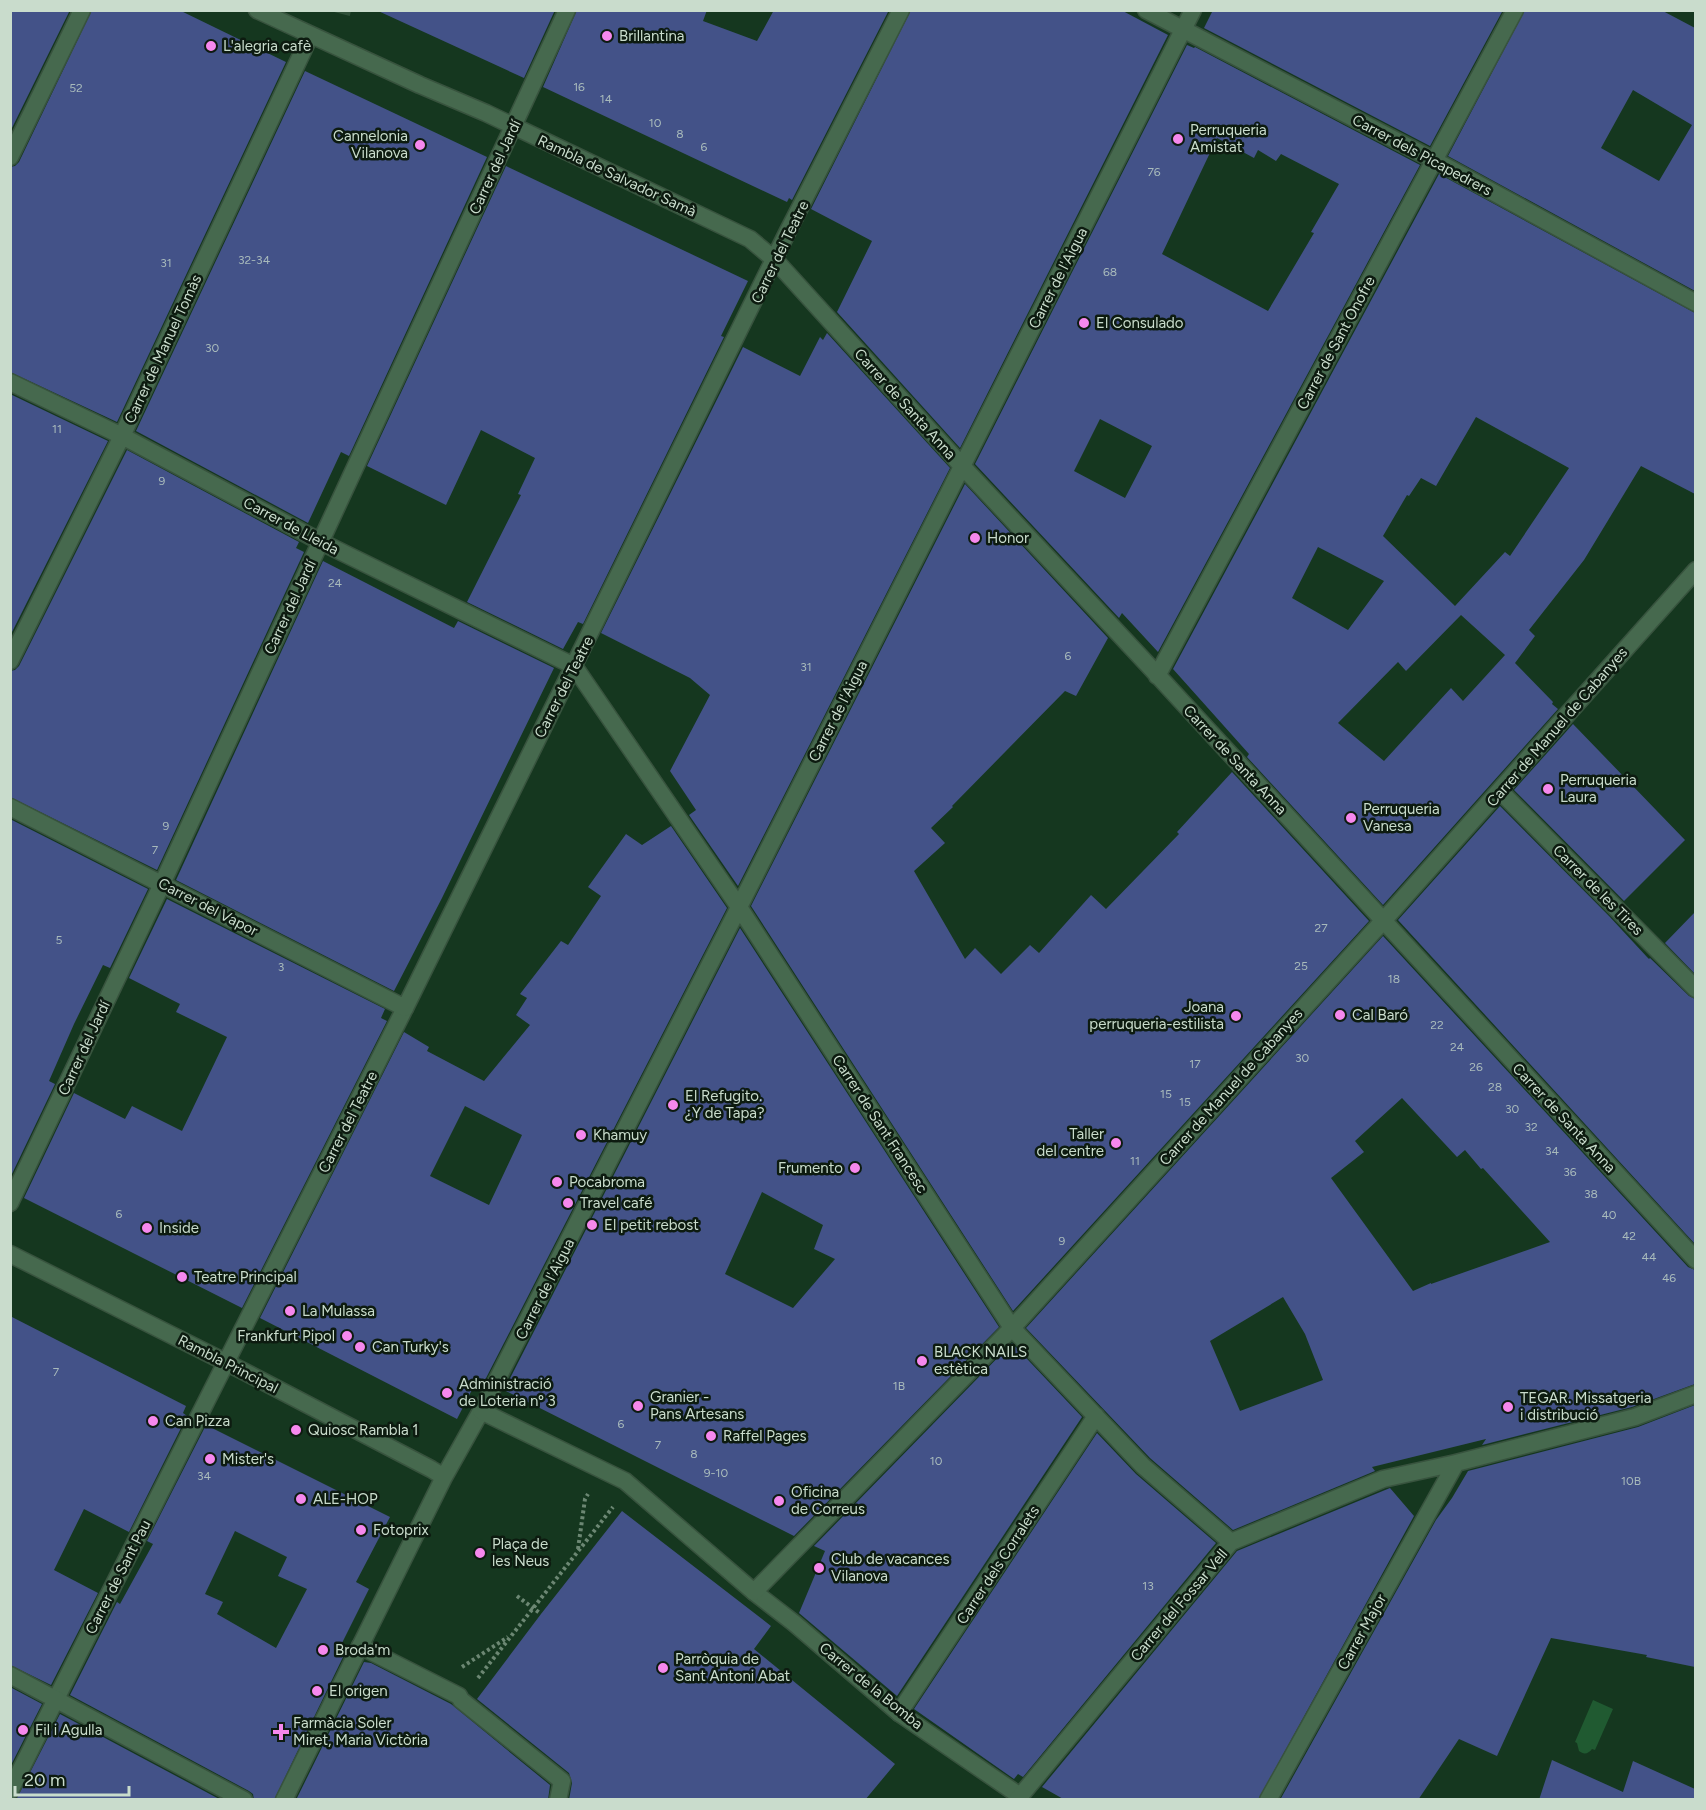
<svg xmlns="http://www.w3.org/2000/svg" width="1706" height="1810" font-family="Figtree,sans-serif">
<rect width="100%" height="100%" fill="#15371f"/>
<path fill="#205a31" d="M1593,1700L1613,1709L1595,1750L1592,1749C1588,1754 1584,1755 1579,1751L1577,1743L1575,1742Z"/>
<path fill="#435288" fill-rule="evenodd" d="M10,10H70L10,132Z
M92,10H179L286,62L117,422L10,372V167L15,166L19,162Z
M376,10H555L524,78Z
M577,10H707L703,21L757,41L774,10H889L792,200L789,198L787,202L543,87Z
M911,10H1121L1168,35L960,448L837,312L872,241L811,209Z
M1213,10H1503L1430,146L1204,28Z
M1525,10H1661L1695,28V291L1448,156ZM1633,90L1692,125L1659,181L1601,148Z
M1187,45L1194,48L1195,47L1420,165L1158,652L1122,613L1119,618L975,464ZM1217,138L1254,158L1258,150L1276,161L1281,154L1339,184L1311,232L1314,233L1268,311L1162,254ZM1100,419L1152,446L1125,498L1074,471Z
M305,71L487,157L349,456L341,452L308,523L136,431Z
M506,166L748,281L721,336L724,337L583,624L578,622L563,649L467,602L521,495L518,494L535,458L481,430L446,505L367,466Z
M1439,174L1695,313V494L1641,466L1584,560L1529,630L1535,636L1515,663L1553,702L1552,704L1558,709L1383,905L1247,757L1249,754L1173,669ZM1476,417L1569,468L1510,556L1505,552L1455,606L1383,536L1407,495L1409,496L1421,478L1436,486ZM1318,547L1384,581L1348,630L1292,598ZM1461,615L1505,655L1463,701L1451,688L1384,761L1338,723L1398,662L1406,671Z
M827,333L950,468L738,886L689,815L696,810L670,771L710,695L690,678L601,633L743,347L800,376L820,337L823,340Z
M10,394L108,441L10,636Z
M127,450L299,542L296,548L304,552L157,870L10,797V671L15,670L19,666Z
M965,484L1108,638L1076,696L1065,691L952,806L953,807L931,828L945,843L914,871L965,959L975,948L1001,974L1030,945L1039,953L1091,895L1106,909L1179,834L1177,832L1232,772L1369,921L1013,1311L751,906Z
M323,561L454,628L458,621L554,668L442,898L394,991L176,880Z
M1573,724L1685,840L1624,901L1514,790Z
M1500,806L1609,916L1647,957L1649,959L1650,958L1689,996L1695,999V1244L1398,920Z
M10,819L148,889L110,968L103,965L74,1024L49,1081L55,1084L10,1178Z
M671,826L727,908L485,1380L478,1378L457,1419L260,1318L404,1032L429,1047L427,1051L484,1081L530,1025L516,1015L527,998L520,994L561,941L568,945L601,896L588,887L626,834L642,845ZM465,1106L522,1135L489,1205L430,1176Z
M167,899L385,1009L381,1018L387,1021L242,1308L24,1198L74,1093L125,1119L132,1106L182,1131L227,1037L176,1012L180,1004L129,978Z
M1695,912V974L1665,943Z
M740,928L999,1327L794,1536L504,1390ZM762,1192L823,1225L814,1249L835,1259L793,1308L725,1274Z
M1383,936L1688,1267L1695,1270V1384L1632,1407L1482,1445L1486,1439L1372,1467L1375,1471L1233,1530L1150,1458L1026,1328ZM1402,1098L1457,1157L1465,1150L1481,1169L1483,1168L1550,1242L1431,1284V1283L1413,1291L1331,1178L1364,1152L1355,1141ZM1283,1297L1305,1334L1323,1380L1240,1411L1210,1341Z
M10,1316L186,1406L183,1413L187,1416L129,1532L84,1509L54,1570L98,1593L51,1685L10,1665Z
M1012,1343L1082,1417L897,1696L799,1613L825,1551L814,1546Z
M1695,1405V1667L1646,1657L1647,1655L1551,1638L1497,1756L1459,1739L1418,1800H1280L1436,1520L1452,1498L1468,1471L1638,1427Z
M206,1425L390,1517L356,1582L369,1589L336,1655L343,1657L274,1800H254L253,1794L249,1791L70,1695L117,1602L120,1604L153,1544L147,1541ZM235,1531L287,1557L278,1576L307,1589L276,1648L217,1614L223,1602L205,1594Z
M1097,1433L1136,1474L1216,1543L1023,1777L1018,1774L1014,1779L914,1709Z
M1390,1488L1414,1516L1258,1800H1065L1042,1787L1237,1551Z
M622,1511L771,1626L754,1649L895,1764L865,1800H569L572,1783L569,1773L477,1699L541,1614Z
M364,1662L371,1663L451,1704L550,1785L548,1800H296Z
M10,1687L42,1704L10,1767Z
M60,1714L221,1800H16Z
M1552,1760L1623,1792L1633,1761L1695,1789V1800H1539Z"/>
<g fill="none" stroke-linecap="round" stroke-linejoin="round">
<path stroke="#305039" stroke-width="16" stroke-dasharray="16 8" stroke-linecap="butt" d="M342,14L343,10"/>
<g stroke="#38533e" stroke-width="19">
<path id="service" d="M10,1203L162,884
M754,1592L794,1623L899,1713L1020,1796
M360,1646L459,1696L461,1700L562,1781L558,1800"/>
</g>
<g stroke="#38533e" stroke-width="19">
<path id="pedestrian" d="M10,1254L241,1370L431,1469L444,1477
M56,1699L405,1008
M284,1800L444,1477L481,1411"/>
</g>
<g stroke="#38533e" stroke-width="19">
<path id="minor" d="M257,10L420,85L486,113L750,239L775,260L962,466L1149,666L1696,1260
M1146,10L1447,167L1696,303
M1193,10L735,915L481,1411L625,1481L754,1592L1012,1328L1383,921L1696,570
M10,157L82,10
M10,382L122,436L321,542L574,666L739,907L1012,1328L1143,1466L1231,1542
M10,661L122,436L310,36
M1157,676L1515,10
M1500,791L1696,989
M10,807L405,1008L787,233L901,10
M162,884L567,10
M10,1675L244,1800
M899,1713L1096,1416
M10,1791L56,1699
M1017,1800L1231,1542L1383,1479L1456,1463L1635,1417L1696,1394
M1268,1800L1456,1463"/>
</g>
<path stroke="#6c8773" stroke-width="4" stroke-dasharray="3 3" stroke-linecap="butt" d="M578,1549L585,1499L588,1494
M517,1596L541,1614
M462,1667L508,1637
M478,1678L613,1507"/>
<use href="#service" stroke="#46694e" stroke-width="16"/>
<use href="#pedestrian" stroke="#46694e" stroke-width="16"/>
<use href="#minor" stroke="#46694e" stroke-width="16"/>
</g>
<g fill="#f688ed" stroke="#0d1b10" stroke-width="2">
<circle cx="607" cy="36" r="6"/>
<circle cx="211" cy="46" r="6"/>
<circle cx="1178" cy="139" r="6"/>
<circle cx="420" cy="145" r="6"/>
<circle cx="1084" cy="323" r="6"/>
<circle cx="975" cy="538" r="6"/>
<circle cx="1548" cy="789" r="6"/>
<circle cx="1351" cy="818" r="6"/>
<circle cx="1340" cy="1015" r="6"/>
<circle cx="1236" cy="1016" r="6"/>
<circle cx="673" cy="1105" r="6"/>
<circle cx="581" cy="1135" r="6"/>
<circle cx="1116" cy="1143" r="6"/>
<circle cx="855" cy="1168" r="6"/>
<circle cx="557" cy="1182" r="6"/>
<circle cx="568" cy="1203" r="6"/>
<circle cx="592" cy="1225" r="6"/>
<circle cx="147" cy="1228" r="6"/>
<circle cx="182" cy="1277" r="6"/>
<circle cx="290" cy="1311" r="6"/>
<circle cx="347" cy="1336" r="6"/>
<circle cx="360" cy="1347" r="6"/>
<circle cx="922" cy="1361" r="6"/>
<circle cx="447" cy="1393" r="6"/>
<circle cx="638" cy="1406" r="6"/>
<circle cx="1508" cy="1407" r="6"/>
<circle cx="153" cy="1421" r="6"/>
<circle cx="296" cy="1430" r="6"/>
<circle cx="711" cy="1436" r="6"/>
<circle cx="210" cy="1459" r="6"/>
<circle cx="301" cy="1499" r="6"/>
<circle cx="779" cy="1501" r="6"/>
<circle cx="361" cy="1530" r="6"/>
<circle cx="480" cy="1553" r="6"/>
<circle cx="819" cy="1568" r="6"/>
<circle cx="323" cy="1650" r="6"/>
<circle cx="663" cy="1668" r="6"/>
<circle cx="317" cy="1691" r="6"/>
<circle cx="23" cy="1730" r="6"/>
<path d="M278 1723h6v6h6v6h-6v6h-6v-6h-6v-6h6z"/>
</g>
<g text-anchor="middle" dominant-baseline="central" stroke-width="5" stroke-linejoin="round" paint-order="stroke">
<g font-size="12" fill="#a8babb">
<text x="579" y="87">16</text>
<text x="76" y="88">52</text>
<text x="606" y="99">14</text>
<text x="655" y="123">10</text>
<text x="680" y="134">8</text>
<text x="704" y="147">6</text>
<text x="1154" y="172">76</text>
<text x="254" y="260">32-34</text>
<text x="166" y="263">31</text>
<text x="1110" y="272">68</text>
<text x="212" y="348">30</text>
<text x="57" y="429">11</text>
<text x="162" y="481">9</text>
<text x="335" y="583">24</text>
<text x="1068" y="656">6</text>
<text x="806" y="667">31</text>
<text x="166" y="826">9</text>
<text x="155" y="850">7</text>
<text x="1321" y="928">27</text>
<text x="59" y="940">5</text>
<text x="1301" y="966">25</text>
<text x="281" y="967">3</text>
<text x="1394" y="979">18</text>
<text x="1437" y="1025">22</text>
<text x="1457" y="1047">24</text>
<text x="1302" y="1058">30</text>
<text x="1195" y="1064">17</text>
<text x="1476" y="1067">26</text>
<text x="1495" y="1087">28</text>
<text x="1166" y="1094">15</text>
<text x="1185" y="1102">15</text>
<text x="1512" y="1109">30</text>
<text x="1531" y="1127">32</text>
<text x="1552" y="1151">34</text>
<text x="1135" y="1161">11</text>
<text x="1570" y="1172">36</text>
<text x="1591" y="1194">38</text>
<text x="119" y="1214">6</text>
<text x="1609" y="1215">40</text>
<text x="1629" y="1236">42</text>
<text x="1062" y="1241">9</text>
<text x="1649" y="1257">44</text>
<text x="1669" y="1278">46</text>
<text x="56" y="1372">7</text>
<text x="899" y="1386">1B</text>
<text x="621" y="1424">6</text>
<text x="658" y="1445">7</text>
<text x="694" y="1454">8</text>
<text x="936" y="1461">10</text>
<text x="716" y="1473">9-10</text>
<text x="204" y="1476">34</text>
<text x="1631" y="1481">10B</text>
<text x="1148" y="1586">13</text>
</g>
<g font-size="15" fill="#c9dccc" stroke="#0d1b10" text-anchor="start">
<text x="619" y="36">Brillantina</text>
<text x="223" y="46">L'alegria cafè</text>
<text x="1190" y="130">Perruqueria<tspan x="1190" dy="17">Amistat</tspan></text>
<text x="408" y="136" text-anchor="end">Cannelonia<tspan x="408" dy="17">Vilanova</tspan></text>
<text x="1096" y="323">El Consulado</text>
<text x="987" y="538">Honor</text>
<text x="1560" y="780">Perruqueria<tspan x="1560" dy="17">Laura</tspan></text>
<text x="1363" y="809">Perruqueria<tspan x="1363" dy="17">Vanesa</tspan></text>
<text x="1224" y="1007" text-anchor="end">Joana<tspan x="1224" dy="17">perruqueria-estilista</tspan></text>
<text x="1352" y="1015">Cal Baró</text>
<text x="685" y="1096">El Refugito.<tspan x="685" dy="17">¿Y de Tapa?</tspan></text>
<text x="1104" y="1134" text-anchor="end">Taller<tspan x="1104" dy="17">del centre</tspan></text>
<text x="593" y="1135">Khamuy</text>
<text x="843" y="1168" text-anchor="end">Frumento</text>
<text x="569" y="1182">Pocabroma</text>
<text x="580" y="1203">Travel café</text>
<text x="604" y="1225">El petit rebost</text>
<text x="159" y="1228">Inside</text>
<text x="194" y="1277">Teatre Principal</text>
<text x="302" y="1311">La Mulassa</text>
<text x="335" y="1336" text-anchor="end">Frankfurt Pipol</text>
<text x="372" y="1347">Can Turky's</text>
<text x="934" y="1352">BLACK NAILS<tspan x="934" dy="17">estètica</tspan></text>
<text x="459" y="1384">Administració<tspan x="459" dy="17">de Loteria nº 3</tspan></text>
<text x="650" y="1397">Granier -<tspan x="650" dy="17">Pans Artesans</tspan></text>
<text x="1520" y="1398">TEGAR. Missatgeria<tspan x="1520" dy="17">i distribució</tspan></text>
<text x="165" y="1421">Can Pizza</text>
<text x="308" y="1430">Quiosc Rambla 1</text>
<text x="723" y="1436">Raffel Pages</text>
<text x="222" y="1459">Mister's</text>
<text x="791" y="1492">Oficina<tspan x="791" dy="17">de Correus</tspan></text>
<text x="313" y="1499">ALE-HOP</text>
<text x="373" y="1530">Fotoprix</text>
<text x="492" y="1544">Plaça de<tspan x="492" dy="17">les Neus</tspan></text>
<text x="831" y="1559">Club de vacances<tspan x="831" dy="17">Vilanova</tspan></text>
<text x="335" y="1650">Broda'm</text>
<text x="675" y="1659">Parròquia de<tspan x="675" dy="17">Sant Antoni Abat</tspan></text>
<text x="329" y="1691">El origen</text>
<text x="293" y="1723">Farmàcia Soler<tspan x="293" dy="17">Miret, Maria Victòria</tspan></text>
<text x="35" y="1730">Fil i Agulla</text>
</g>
<g font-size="15" fill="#c9dccc" stroke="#0d1b10">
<text transform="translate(1422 155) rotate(28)">Carrer dels Picapedrers</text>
<text transform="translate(495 167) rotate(-65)">Carrer del Jardí</text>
<text transform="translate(617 176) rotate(25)">Rambla de Salvador Samà</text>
<text transform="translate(780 252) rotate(-64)">Carrer del Teatre</text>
<text transform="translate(1058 278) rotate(-63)">Carrer de l'Aigua</text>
<text transform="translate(1336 343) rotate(-62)">Carrer de Sant Onofre</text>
<text transform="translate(163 349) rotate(-65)">Carrer de Manuel Tomàs</text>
<text transform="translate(905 404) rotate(48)">Carrer de Santa Anna</text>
<text transform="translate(291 526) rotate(28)">Carrer de Lleida</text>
<text transform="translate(290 607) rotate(-65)">Carrer del Jardí</text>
<text transform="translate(564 687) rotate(-63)">Carrer del Teatre</text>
<text transform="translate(838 711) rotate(-63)">Carrer de l'Aigua</text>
<text transform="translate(1557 727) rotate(-49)">Carrer de Manuel de Cabanyes</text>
<text transform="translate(1235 760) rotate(47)">Carrer de Santa Anna</text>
<text transform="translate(1598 890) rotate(45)">Carrer de les Tires</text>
<text transform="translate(208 907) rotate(27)">Carrer del Vapor</text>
<text transform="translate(84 1048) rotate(-65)">Carrer del Jardí</text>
<text transform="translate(1231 1087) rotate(-48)">Carrer de Manuel de Cabanyes</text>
<text transform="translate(1564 1118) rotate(47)">Carrer de Santa Anna</text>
<text transform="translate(348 1122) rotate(-63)">Carrer del Teatre</text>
<text transform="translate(880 1124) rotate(57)">Carrer de Sant Francesc</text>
<text transform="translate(545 1289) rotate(-63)">Carrer de l'Aigua</text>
<text transform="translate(228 1364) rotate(27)">Rambla Principal</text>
<text transform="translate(998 1565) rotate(-57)">Carrer dels Corralets</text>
<text transform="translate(118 1577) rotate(-63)">Carrer de Sant Pau</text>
<text transform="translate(1179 1605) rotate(-50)">Carrer del Fossar Vell</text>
<text transform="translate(1362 1632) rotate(-61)">Carrer Major</text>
<text transform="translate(871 1686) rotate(39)">Carrer de la Bomba</text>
</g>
</g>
<rect width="1706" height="1810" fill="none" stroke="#c9dccc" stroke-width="24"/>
<path d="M15 1786v9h114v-9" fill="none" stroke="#c9dccc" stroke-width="3"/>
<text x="24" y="1786" font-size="18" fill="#c9dccc" stroke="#0d1b10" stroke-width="4.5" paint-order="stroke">20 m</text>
</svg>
